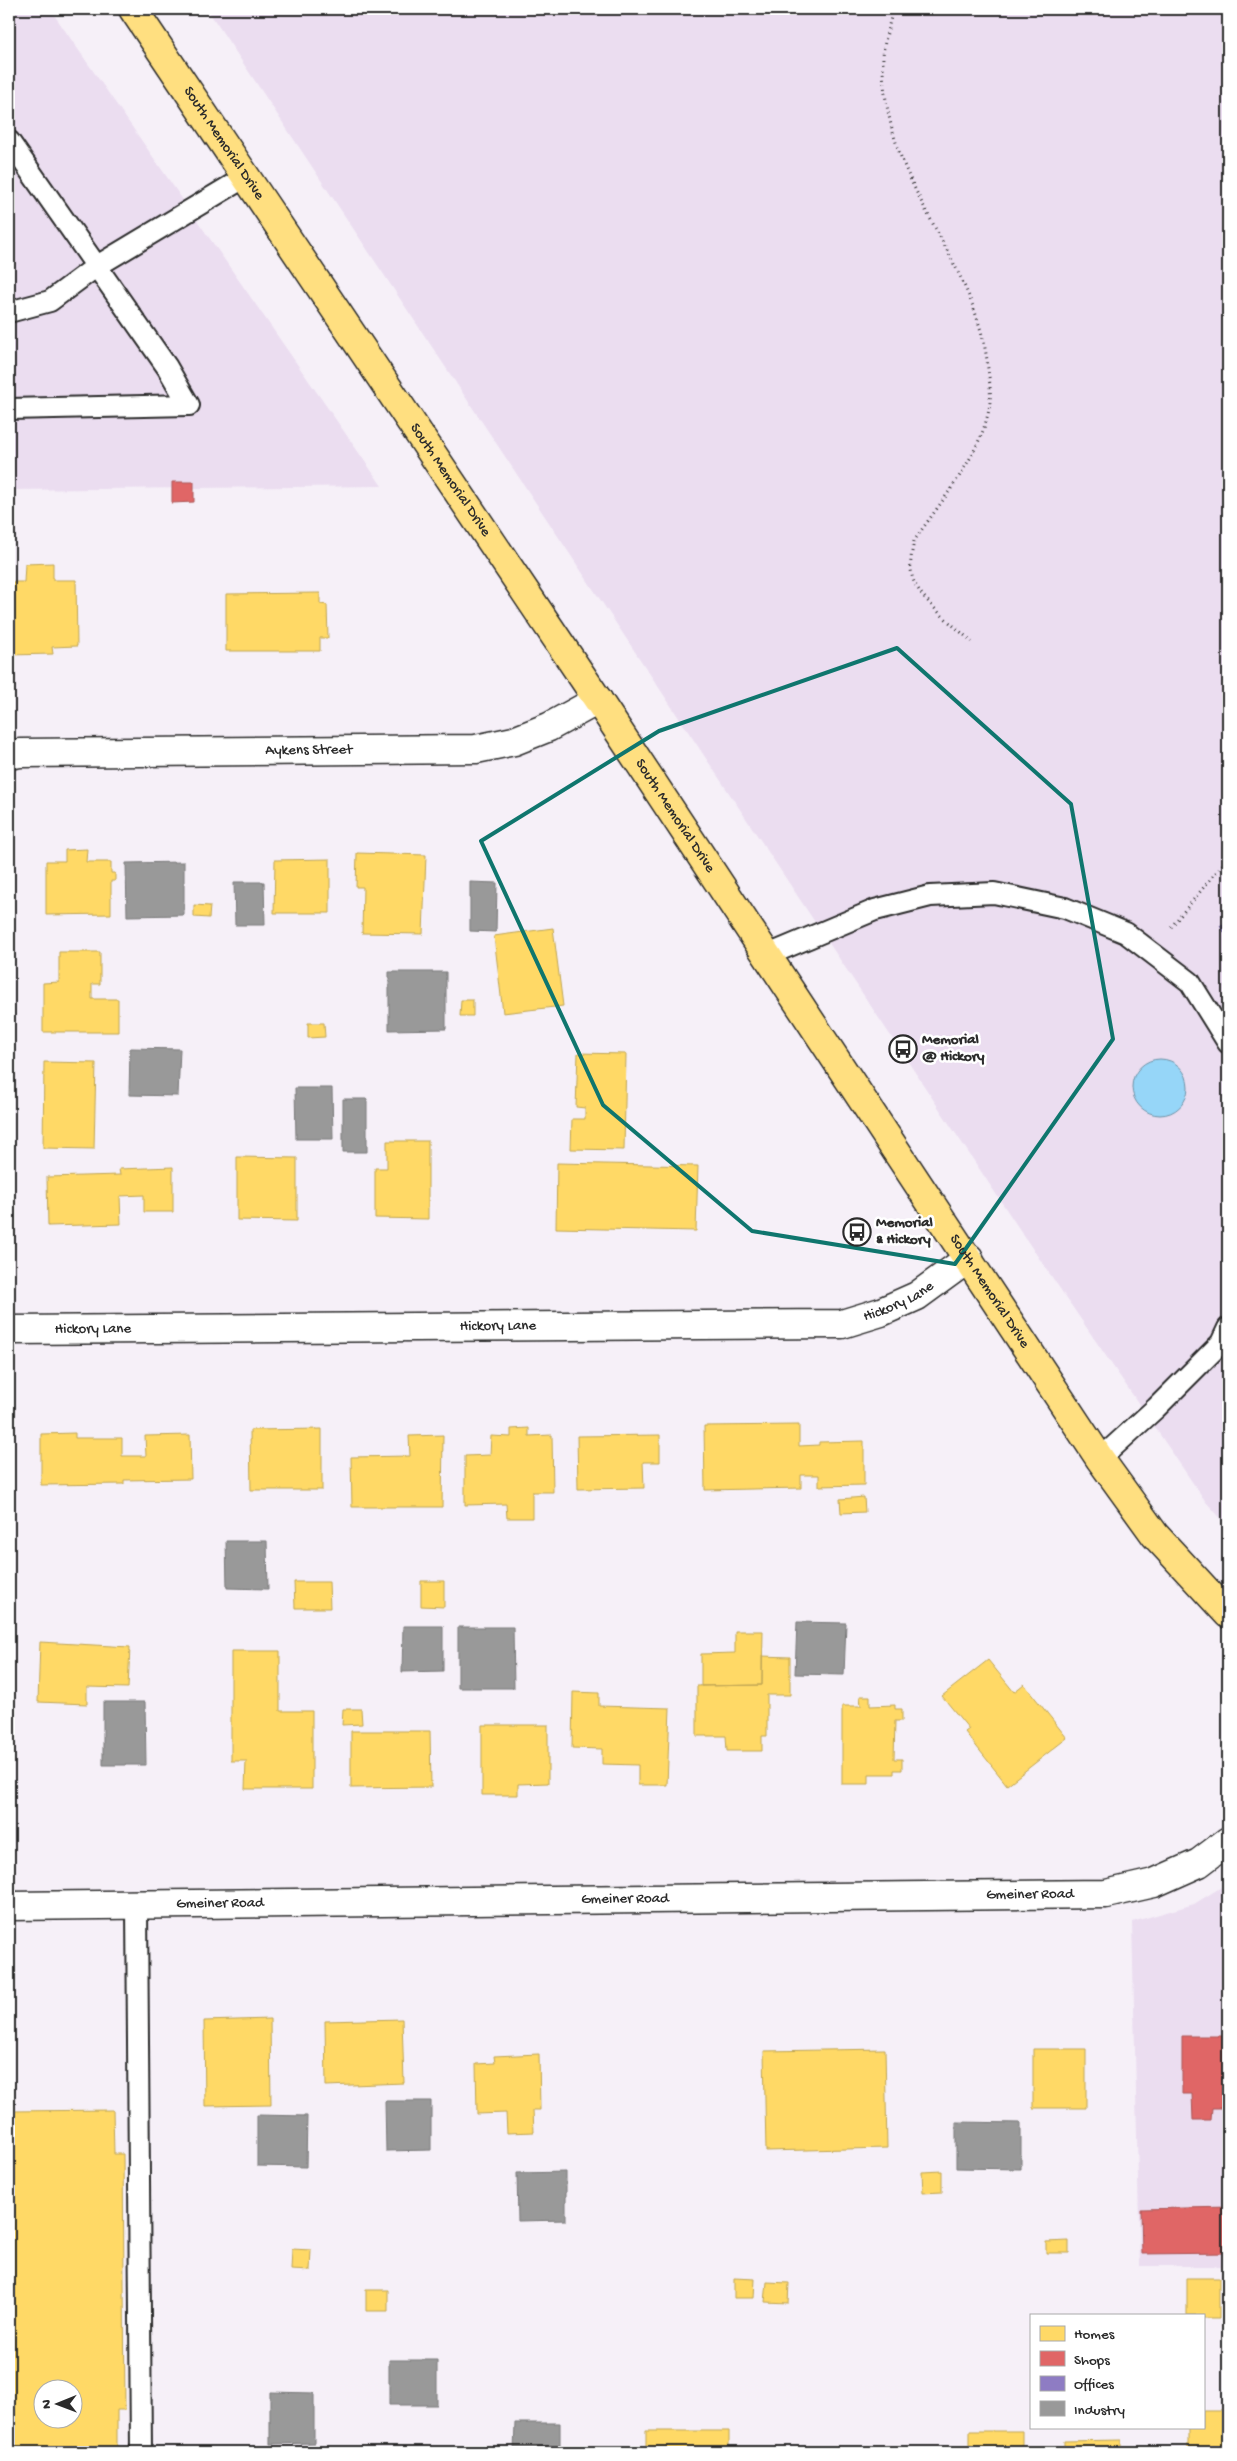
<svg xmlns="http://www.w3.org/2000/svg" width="1237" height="2461" font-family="'Gochi Hand',sans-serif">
<rect width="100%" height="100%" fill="#f6f0f8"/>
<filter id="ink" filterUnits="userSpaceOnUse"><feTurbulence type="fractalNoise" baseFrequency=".02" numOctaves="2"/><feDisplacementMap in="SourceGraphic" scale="10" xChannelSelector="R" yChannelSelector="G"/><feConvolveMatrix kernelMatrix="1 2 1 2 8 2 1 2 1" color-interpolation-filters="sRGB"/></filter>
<g filter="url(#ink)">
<path fill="#ebddf0" d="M9,9H50L382,486L9,490Z
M207,9H1228V1526L1206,1502L1030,1245Z
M1228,1883V2266H1140L1132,1922L1194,1904Z"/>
<path fill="#96d6f8" stroke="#6b92a6" d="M1132 1087a28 28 0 1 1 56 0a28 28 0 1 1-56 0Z"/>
<path fill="#ffd966" stroke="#bfa554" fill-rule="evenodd" d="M53,563V580H76L77,646L52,647L53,654L9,655V582H24L25,564Z
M320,593V604L327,605L328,638H320V651H226V594Z
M87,849L86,862H111V873H115V881H111V914L46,915V861H65V850Z
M357,853L426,855L423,934L362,933L363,887H356Z
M330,859V913H274L275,860Z
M194,905L210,906L209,918L194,917Z
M553,928L563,1006L503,1013L494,936Z
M59,952H100V984H92V999H118V1032H43V983L59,982Z
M461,1000H473V1016H460Z
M308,1023H324L325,1037L308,1038Z
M578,1053L626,1054L624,1150L571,1149L572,1119H585V1108L576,1107Z
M44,1062L96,1063L94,1149L43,1148Z
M387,1141H428V1219L375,1218V1168H387Z
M237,1157L297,1158V1221L237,1220Z
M557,1163L698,1166L696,1231L556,1228Z
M173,1167V1212H144V1195L120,1196L121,1224L48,1226L47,1177L120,1175L119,1169Z
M799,1425V1446L819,1445V1442L864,1441V1485L819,1486V1475H801V1488L705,1490L704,1426Z
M529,1428V1436L552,1435L553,1492H532V1518H507L506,1504L465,1505V1456L490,1455L491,1436L511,1437V1429Z
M322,1429V1490H251L250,1430Z
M75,1433V1438H122V1456H146L145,1436L190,1435L191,1479L124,1480V1484L41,1485V1434Z
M443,1435L442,1507H352L351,1457L410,1456L409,1436Z
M660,1435V1462H643L644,1488L578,1489L577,1436Z
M864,1497L865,1512L841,1513L840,1499Z
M421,1581H444V1607L421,1606Z
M294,1582H329L330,1608H295Z
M735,1631H763L762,1685L701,1686V1654L735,1653Z
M40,1642L130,1647L128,1688L87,1687V1704L38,1702Z
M231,1651H280V1711H312V1789H245L246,1761H231Z
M762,1656L790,1657V1695H767V1736H762V1751H727L726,1736H697V1686L762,1685Z
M988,1660L1014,1692L1024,1684L1067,1738L1007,1785L965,1732L969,1729L942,1696Z
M573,1692L599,1693V1706L670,1708L667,1785H638V1765L602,1764V1749L572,1748Z
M860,1696H870V1706L895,1705V1709H902V1721H895L894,1759H902V1770H894V1774H869V1784H842V1706H861Z
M343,1709H361L362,1724L342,1725Z
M482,1725H548V1783L518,1784V1795H482Z
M351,1731H430L431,1787L351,1788Z
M270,2019L271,2105L205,2106L204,2021Z
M402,2019L404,2083L326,2086L325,2021Z
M885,2049L887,2148L766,2151L764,2051Z
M1033,2049H1086V2108H1033Z
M539,2054L540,2110H533L534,2132L507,2133L506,2113L477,2114L476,2064L495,2063L494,2056Z
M113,2110L114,2154H123L125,2410H117V2452H15V2410H9V2154H12V2111ZM42,2388H72V2418H42Z
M942,2171V2192L923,2193L922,2172Z
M1069,2241V2253H1046V2242Z
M292,2249L311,2250L310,2271L291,2270Z
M734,2278L755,2279L754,2298H734Z
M1187,2278H1219V2318H1203V2315H1187Z
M767,2282L789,2283L788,2303L765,2302Z
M366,2290H388V2311H366Z
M1203,2411H1228V2452H1188V2427H1203Z
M646,2431H729V2452H646Z
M970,2431H1022V2452H970Z
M1121,2440V2452H1064V2441Z"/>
<path fill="#e06666" stroke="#aa5454" d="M172,482H194V502L172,503Z
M1182,2036H1228V2108H1212L1211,2120H1193L1192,2094H1182Z
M1228,2207V2253L1142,2254L1141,2209Z"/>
<path fill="#8e7cc3" stroke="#706495" d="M1228,921V938L1220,926Z"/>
<path fill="#999" stroke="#787878" d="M184,862V915L127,916L126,863Z
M234,882H264L265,925H235Z
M470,882L497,883L496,932L470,931Z
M389,972H446V1029L389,1030Z
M130,1048L180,1049L178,1096L129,1095Z
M295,1088H332L333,1139H296Z
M343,1099H367V1152H343Z
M226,1541H267L268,1589L227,1588Z
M797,1622L846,1623L844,1675L795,1674Z
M403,1626H443V1671L402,1672Z
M458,1627H513L514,1688H458Z
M103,1702H145L146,1765H103Z
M385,2101H431V2150L386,2151Z
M257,2115L307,2116L306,2167L257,2166Z
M956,2122L1021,2123V2169L956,2168Z
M566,2172V2220L518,2221L517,2173Z
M389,2360H437V2405H389Z
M270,2392L314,2393V2443L270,2444Z
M515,2423H560V2452H514Z"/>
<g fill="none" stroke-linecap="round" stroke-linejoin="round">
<g stroke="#2b2b2b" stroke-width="24">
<path id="lane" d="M9,141L167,367L189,405L9,409
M9,312L50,301L97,266L247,176
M768,955L875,910L930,896L994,893L1065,908L1126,933L1190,982L1228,1043
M1100,1459L1156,1408L1221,1343L1228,1328
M137,1905L141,2452"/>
</g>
<g stroke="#2b2b2b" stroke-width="31">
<g id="street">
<path id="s1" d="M9,755L20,753L476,749L514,741L549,727L598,700"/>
<path id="s2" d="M9,1330L842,1324L881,1312L917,1296L969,1258"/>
<path id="s3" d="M9,1906L1106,1894L1154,1883L1199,1863L1228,1841"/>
</g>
</g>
<g stroke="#2b2b2b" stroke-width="31">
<g id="primary">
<path id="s4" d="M133,9L598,700L1100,1459L1155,1535L1228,1614"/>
</g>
</g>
<path stroke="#2b2b2b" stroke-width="3" stroke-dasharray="1 4" stroke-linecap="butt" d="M893,9C889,27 882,46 883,64C883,98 892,136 905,167C934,235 981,294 988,369C990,383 992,399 988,414C977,460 941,501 914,541C912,552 909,563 912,575C915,596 956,627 972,642
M1171,927L1228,858"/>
<use href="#lane" stroke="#fff" stroke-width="20"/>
<use href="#street" stroke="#fff" stroke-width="28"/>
<use href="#primary" stroke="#ffdf80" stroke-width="28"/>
</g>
</g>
<path fill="none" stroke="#0f766e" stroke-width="4" stroke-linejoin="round" d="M897,648L1071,804L1113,1039L955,1264L752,1231L603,1105L481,841L659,731Z"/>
<defs>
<g id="bus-ring" transform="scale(1.4375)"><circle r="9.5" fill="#fff" stroke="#2b2b2b" stroke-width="1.5"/><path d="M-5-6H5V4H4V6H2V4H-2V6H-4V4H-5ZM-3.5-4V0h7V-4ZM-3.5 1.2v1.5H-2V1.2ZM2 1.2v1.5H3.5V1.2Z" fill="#2b2b2b"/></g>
</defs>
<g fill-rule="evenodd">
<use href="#bus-ring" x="903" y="1049"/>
<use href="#bus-ring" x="857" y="1232"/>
</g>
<g text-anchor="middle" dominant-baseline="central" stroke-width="5" stroke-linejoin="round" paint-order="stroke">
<g font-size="15" fill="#2b2b2b" stroke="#fff">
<text stroke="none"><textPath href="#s4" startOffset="162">South Memorial Drive</textPath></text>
<text stroke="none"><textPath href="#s4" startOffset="568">South Memorial Drive</textPath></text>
<text stroke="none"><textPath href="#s1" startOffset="300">Aykens Street</textPath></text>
<text stroke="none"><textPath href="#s4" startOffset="972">South Memorial Drive</textPath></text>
<text stroke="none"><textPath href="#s4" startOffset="1542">South Memorial Drive</textPath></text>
<text stroke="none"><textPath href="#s2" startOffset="894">Hickory Lane</textPath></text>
<text stroke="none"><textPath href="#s2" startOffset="489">Hickory Lane</textPath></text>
<text stroke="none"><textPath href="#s2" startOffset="84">Hickory Lane</textPath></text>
<text stroke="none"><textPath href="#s3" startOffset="1021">Gmeiner Road</textPath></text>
<text stroke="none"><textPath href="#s3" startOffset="616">Gmeiner Road</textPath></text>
<text stroke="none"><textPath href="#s3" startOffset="211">Gmeiner Road</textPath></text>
</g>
<g font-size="15" font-weight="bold" fill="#2b2b2b" stroke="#fff" text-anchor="start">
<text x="922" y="1040">Memorial<tspan x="922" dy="17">@ Hickory</tspan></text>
<text x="876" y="1223">Memorial<tspan x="876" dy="17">&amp; Hickory</tspan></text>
</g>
</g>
<rect width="1237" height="2461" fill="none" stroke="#fff" stroke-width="30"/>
<rect x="15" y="15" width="1207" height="2431" fill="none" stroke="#2b2b2b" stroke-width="2" filter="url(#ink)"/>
<rect x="1030" y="2314" width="175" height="115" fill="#ffffff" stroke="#aaaaaa"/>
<rect x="1040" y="2326" width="25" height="15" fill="#ffd966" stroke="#aaaaaa"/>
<text x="1074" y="2338" font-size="15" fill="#2b2b2b">Homes</text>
<rect x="1040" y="2351" width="25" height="15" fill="#e06666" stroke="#aaaaaa"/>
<text x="1074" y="2364" font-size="15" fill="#2b2b2b">Shops</text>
<rect x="1040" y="2376" width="25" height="15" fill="#8e7cc3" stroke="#aaaaaa"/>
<text x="1074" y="2388" font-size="15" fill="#2b2b2b">Offices</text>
<rect x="1040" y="2401" width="25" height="15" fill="#999999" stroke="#aaaaaa"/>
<text x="1074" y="2414" font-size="15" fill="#2b2b2b">Industry</text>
<g transform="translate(58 2404) rotate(269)"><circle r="24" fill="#ffffff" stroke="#aaaaaa"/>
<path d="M0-4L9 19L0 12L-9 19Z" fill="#2b2b2b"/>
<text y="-8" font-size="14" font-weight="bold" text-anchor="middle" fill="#2b2b2b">N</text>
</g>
</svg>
